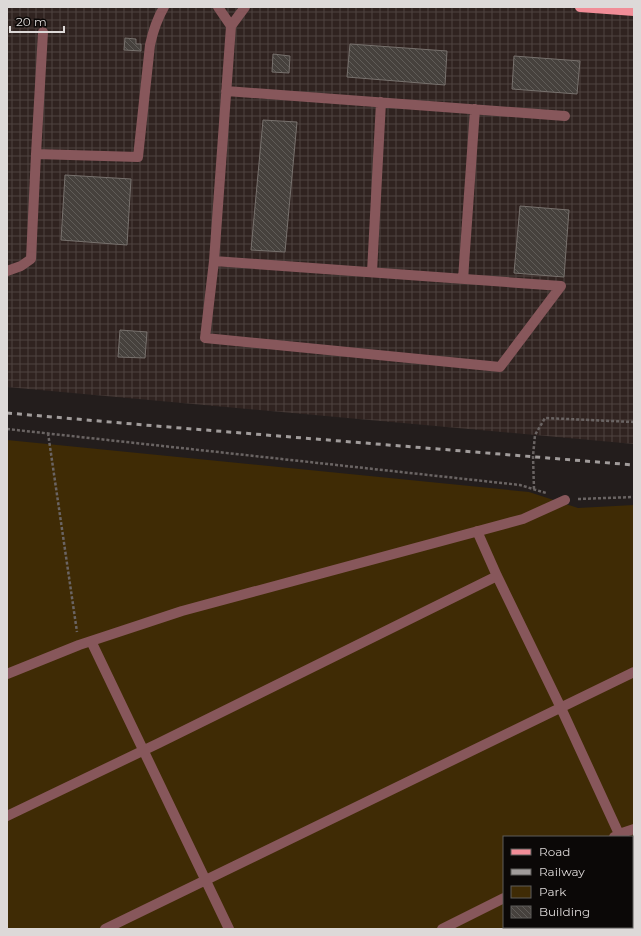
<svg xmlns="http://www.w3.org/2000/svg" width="641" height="936" font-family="Montserrat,sans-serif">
<defs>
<pattern id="industrial-grid" width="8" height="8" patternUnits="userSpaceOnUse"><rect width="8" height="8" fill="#302320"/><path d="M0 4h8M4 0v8" fill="none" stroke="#4e4240"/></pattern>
<pattern id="building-back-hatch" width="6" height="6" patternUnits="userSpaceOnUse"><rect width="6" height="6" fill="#46413d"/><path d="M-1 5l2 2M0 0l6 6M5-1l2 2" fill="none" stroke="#605c58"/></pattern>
</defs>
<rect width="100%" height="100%" fill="#231d1c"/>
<path fill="url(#industrial-grid)" d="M7,7H634V444L7,387Z"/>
<path fill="#3f2b05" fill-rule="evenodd" d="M7,440L529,492L578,508L634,505V929H7ZM504,837H632V927H504Z"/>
<path fill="url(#building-back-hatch)" stroke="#77716d" d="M125,38L136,39V44H141V51L124,50Z
M350,44L447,51L445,85L347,77Z
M273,54L290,56L289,73L272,72Z
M514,56L580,61L577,94L512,89Z
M263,120L297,122L285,252L251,250Z
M65,175L131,179L127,245L61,240Z
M520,206L569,210L564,277L514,273Z
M120,330L147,332L145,358L118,357Z"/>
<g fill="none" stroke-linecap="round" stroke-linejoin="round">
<path stroke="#6a6463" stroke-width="2.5" stroke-dasharray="3 2" stroke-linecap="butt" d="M7,429L520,485L546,493
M48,433L77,632
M534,489L533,456L535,435L545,418L634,422
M578,499L634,497"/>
<path stroke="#87575b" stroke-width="10" d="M218,7L231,26
M245,7L231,26L214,261L561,286
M226,91L565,116
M36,154L43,32
M214,261L205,338L500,367L561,286
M7,271L21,266L31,259L36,154L138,157L150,45C153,31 157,19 164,7
M372,272L381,102
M463,279L475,109
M477,531L497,576L561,708L619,834
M91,641L229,929
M7,674L79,645L182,611L523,519L565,500
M7,816L159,743L497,576
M614,837L619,834L634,829
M105,929L634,672
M442,929L504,898"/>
<path stroke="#f18d97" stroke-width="10" d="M580,7L634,11"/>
<path stroke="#a19c9b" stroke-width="3" stroke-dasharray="5 5" stroke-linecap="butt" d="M7,413L156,426L634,465"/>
</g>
<rect width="641" height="936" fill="none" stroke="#ddd9d8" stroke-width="16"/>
<rect x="503" y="836" width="130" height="92" fill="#0b0807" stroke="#5f5c5b"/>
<rect x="511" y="849" width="20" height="6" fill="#f18d97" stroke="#5f5c5b"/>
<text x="539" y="856" font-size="12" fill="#ddd9d8">Road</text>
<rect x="511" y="869" width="20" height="6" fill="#a19c9b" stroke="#5f5c5b"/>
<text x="539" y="876" font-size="12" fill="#ddd9d8">Railway</text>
<rect x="511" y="886" width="20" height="12" fill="#3f2b05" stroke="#5f5c5b"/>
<text x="539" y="896" font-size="12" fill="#ddd9d8">Park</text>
<rect x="511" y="906" width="20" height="12" fill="url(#building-back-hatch)" stroke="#5f5c5b"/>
<text x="539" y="916" font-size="12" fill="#ddd9d8">Building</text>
<path d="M10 26v6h54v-6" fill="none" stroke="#ddd9d8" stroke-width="2"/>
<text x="16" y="26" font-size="12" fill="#ddd9d8" stroke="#0b0807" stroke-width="3" paint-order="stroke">20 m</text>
</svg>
